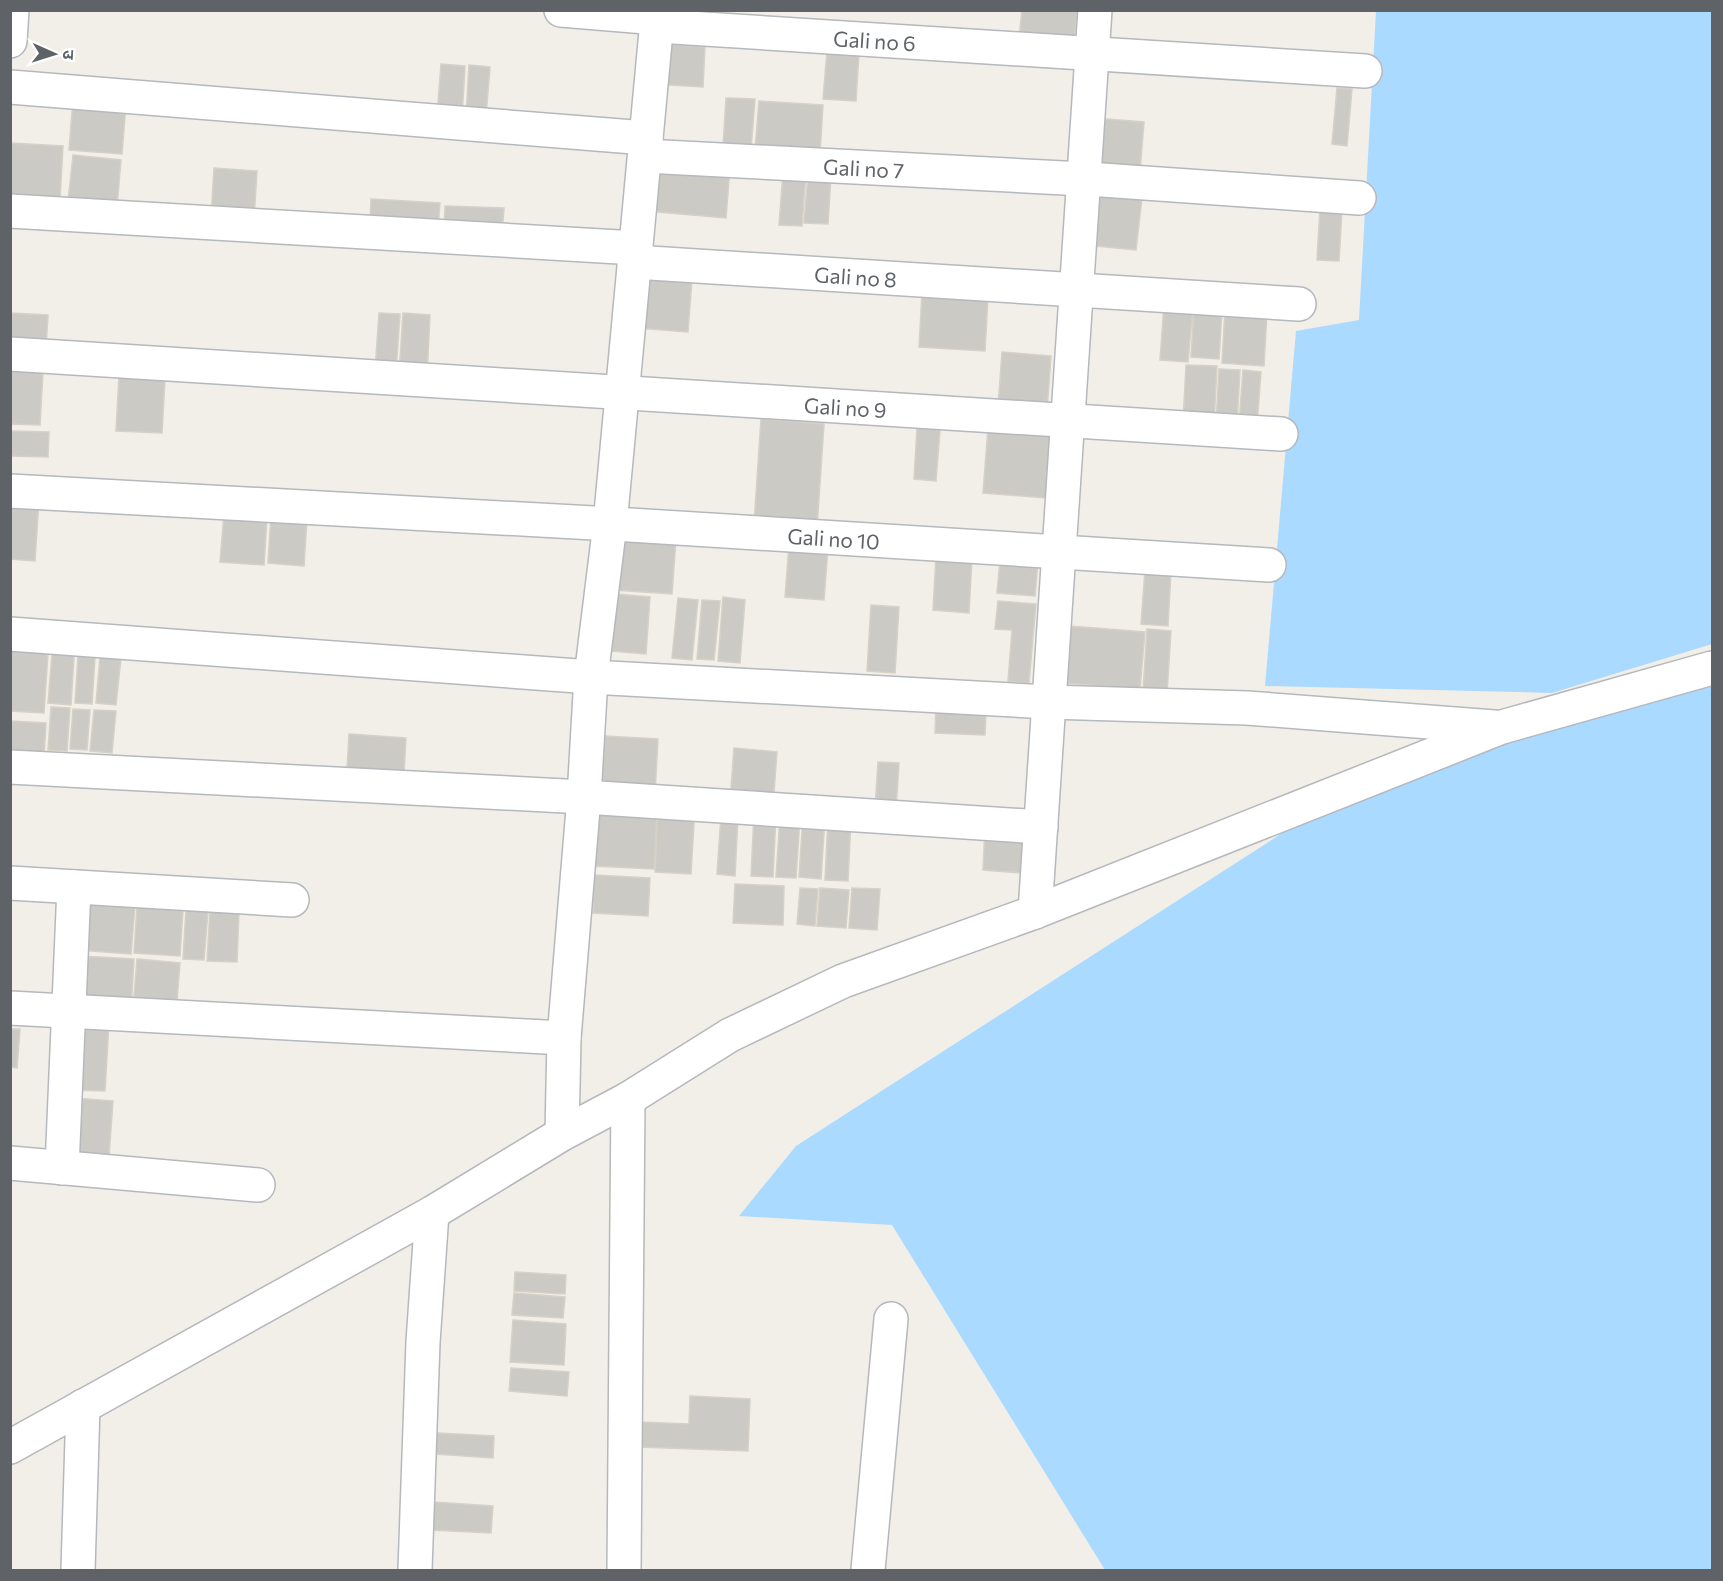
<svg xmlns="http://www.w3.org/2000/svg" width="1723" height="1581" font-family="Commissioner,'Noto Sans Devanagari',sans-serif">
<rect width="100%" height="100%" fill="#f1efe8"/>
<path fill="#aadaff" d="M1376,11H1712V644L1552,693L1265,686L1296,331L1359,320Z
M1712,659V1570H1105L892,1225L739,1216L796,1146L1357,785Z"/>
<path fill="#cccac5" stroke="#d6d1c6" stroke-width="1.5" d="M1022,10H1077L1074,43L1019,38Z
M656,44L705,47L703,87L654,84Z
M827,51L859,53L856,101L823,99Z
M441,64L465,66L462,117L437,115Z
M469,65L490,67L486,117L466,116Z
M1337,88L1352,89L1347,146L1332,144Z
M726,98L755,99L751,149L723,147Z
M73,100L126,104L122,154L69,150Z
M759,101L823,105L820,154L755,150Z
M1093,118L1144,122L1140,171L1089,167Z
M10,143L63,146L60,199L10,196Z
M73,155L121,160L117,207L68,202Z
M651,161L730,168L726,218L647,211Z
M214,168L257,171L254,220L211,218Z
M783,172L806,173L802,226L779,225Z
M808,174L831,176L828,224L804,223Z
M1092,192L1142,198L1136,250L1086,245Z
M371,199L440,203L438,229L370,225Z
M445,206L504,208L502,235L444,233Z
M1320,208L1342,210L1339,261L1317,260Z
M641,275L692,279L688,332L637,328Z
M922,294L988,297L985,351L919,347Z
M1164,304L1193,307L1188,362L1160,360Z
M1194,308L1222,310L1219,359L1191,357Z
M1225,310L1267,312L1264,366L1222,363Z
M10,313L48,315L46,347L10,345Z
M379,313L400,314L396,372L375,371Z
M403,313L430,315L427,377L399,375Z
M1002,352L1051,356L1047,411L998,407Z
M1186,365L1217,366L1214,424L1183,422Z
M10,369L43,371L40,425L10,424Z
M1219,369L1240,370L1237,424L1216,423Z
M1243,370L1261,372L1257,425L1239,424Z
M119,377L165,379L162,433L116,431Z
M761,419L824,424L817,528L754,524Z
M917,428L940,430L936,481L914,479Z
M988,428L1051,433L1046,498L983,493Z
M10,431L49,432L48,457L10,456Z
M10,498L39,500L35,561L10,559Z
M224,514L267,517L264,565L220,562Z
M271,516L307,519L304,566L268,563Z
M618,534L676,539L672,594L614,590Z
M789,545L828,548L824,600L785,597Z
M936,556L972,558L969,613L933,610Z
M1000,559L1038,562L1035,596L997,593Z
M1145,570L1171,571L1168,626L1141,624Z
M615,594L650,597L646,654L611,651Z
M723,597L745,600L740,663L718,661Z
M678,598L698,600L692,660L672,658Z
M702,600L720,601L714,660L697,659Z
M998,601L1036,604L1029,683L1008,681L1012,630L995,629Z
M871,605L899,607L895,673L867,671Z
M1056,625L1145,632L1140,689L1052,682Z
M1147,629L1171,631L1167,693L1143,691Z
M10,651L48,653L44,713L10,711Z
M52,654L74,656L71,705L48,703Z
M78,656L95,657L92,704L75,703Z
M100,657L121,658L116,705L96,703Z
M51,707L70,708L67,751L48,750Z
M936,707L986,709L985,735L935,733Z
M73,709L90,710L87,750L70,749Z
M94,710L116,711L112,753L90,751Z
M10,721L46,723L44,756L10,754Z
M349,734L406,738L404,773L347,769Z
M605,736L658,739L655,793L602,789Z
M734,748L777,752L773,805L730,802Z
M878,762L899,763L896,810L875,809Z
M658,805L695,807L691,874L655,872Z
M597,807L657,811L654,869L593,866Z
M754,814L776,815L773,877L751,876Z
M721,816L738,817L735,876L717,874Z
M780,816L800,818L796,878L776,877Z
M803,816L825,817L821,879L799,877Z
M828,819L851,820L848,881L825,880Z
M985,828L1025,831L1023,873L983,870Z
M594,875L650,878L648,916L593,913Z
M735,884L784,886L783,925L733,923Z
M800,888L818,889L815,926L797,924Z
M820,888L849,890L846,928L817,926Z
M852,888L880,889L877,930L849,928Z
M83,902L135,906L131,954L79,950Z
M137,907L183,910L180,956L134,953Z
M186,910L208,911L204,960L183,959Z
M210,910L239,912L237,962L207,961Z
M80,956L134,959L131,1011L77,1008Z
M137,959L180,963L176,1013L133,1009Z
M77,1021L109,1023L105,1091L73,1090Z
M10,1029H20L17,1068L10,1067Z
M73,1098L113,1101L108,1170L68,1167Z
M515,1272L566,1275L565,1294L514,1291Z
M514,1293L565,1297L563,1318L512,1315Z
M513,1320L566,1324L564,1365L510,1362Z
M511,1368L569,1372L567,1396L509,1391Z
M690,1396L750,1399L748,1451L639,1447L641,1422L689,1424Z
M437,1433L494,1436L493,1458L435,1454Z
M433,1502L493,1506L491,1533L431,1530Z"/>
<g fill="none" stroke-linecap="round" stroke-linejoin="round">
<g stroke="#b5b8bc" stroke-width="36">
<g id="minor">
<path d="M561,10L658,18"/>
<path id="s1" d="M657,26L1365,71"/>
<path d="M10,41L12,10"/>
<path d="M10,87L646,138"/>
<path id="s2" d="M645,156L1102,180L1359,198"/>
<path d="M10,211L636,248"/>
<path id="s3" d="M634,262L1299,304"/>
<path id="s4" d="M10,354L1281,434"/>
<path id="s5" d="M10,491L630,525L1269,565"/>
<path d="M10,634L591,677L1049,702L1247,708L1494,727"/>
<path d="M10,767L584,797L1041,827"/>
<path d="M10,883L292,900"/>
<path d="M1035,912L1095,10"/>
<path d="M10,1008L564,1038"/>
<path d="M562,1134L564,1038L584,797L591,677L610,524L658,10"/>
<path d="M10,1163L258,1185"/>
<path d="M62,1168L74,887"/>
<path d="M10,1447L432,1213L562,1134L628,1099L730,1035L843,981L1035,912L1502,727L1712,668"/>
<path d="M78,1570L83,1406"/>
<path d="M415,1570L423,1342L432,1213"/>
<path d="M624,1570L628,1099"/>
<path d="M868,1570L891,1319"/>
</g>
</g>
<use href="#minor" stroke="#fff" stroke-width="33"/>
</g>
<g text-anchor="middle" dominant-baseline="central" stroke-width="5" stroke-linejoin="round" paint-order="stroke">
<g font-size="21" fill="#5f6368" stroke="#fff">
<text stroke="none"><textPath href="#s1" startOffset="218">Gali no 6</textPath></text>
<text stroke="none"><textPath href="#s2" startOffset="219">Gali no 7</textPath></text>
<text stroke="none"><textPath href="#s3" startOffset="222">Gali no 8</textPath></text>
<text stroke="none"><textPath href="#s4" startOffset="837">Gali no 9</textPath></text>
<text stroke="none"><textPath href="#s5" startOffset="825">Gali no 10</textPath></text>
</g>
</g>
<rect width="1723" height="1581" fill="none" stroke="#5f6368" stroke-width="24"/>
<g transform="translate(54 54) rotate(93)" stroke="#ffffff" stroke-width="4.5" paint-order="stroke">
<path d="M0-4.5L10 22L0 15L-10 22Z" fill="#5f6368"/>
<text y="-9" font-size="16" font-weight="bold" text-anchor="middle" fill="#5f6368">उ</text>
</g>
</svg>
